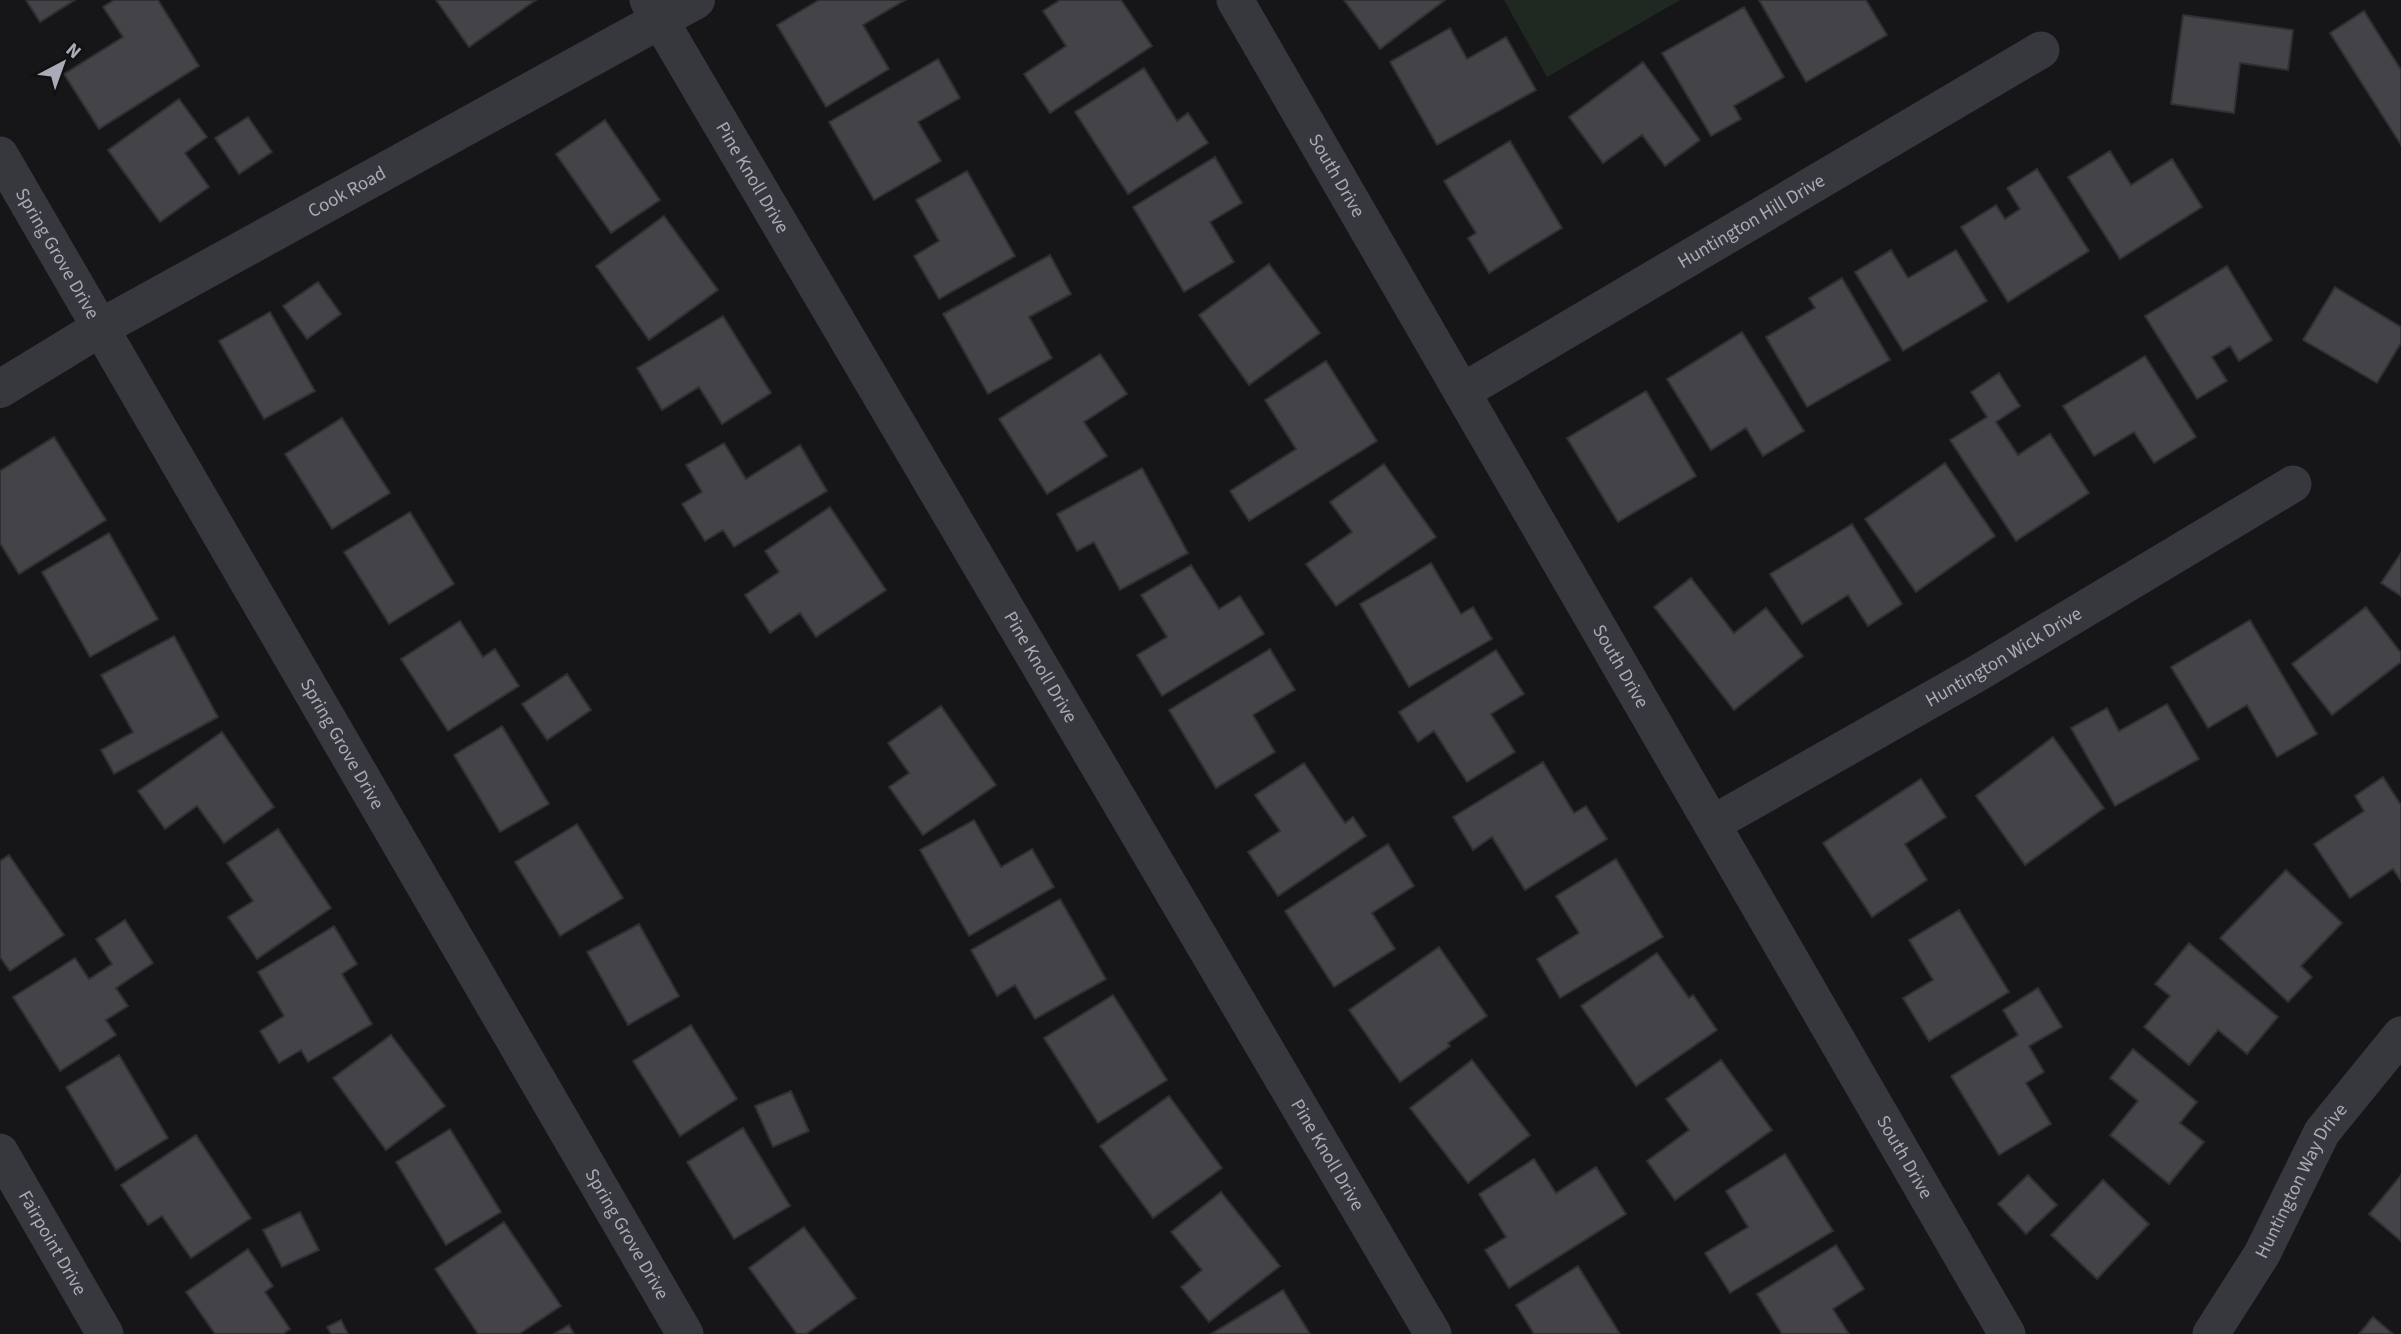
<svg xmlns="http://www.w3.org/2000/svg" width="2401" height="1334" font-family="'Source Sans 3',sans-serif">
<rect width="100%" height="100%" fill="#161618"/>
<path fill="#202822" d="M1504,0H1680L1547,77Z"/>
<path fill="#434348" stroke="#303034" stroke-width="2" d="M26,0H75L40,22Z
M114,0H158L199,66L99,129L64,74L123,37L103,7Z
M436,0H536L469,47Z
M819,0H905L863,25L889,69L826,107L777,25Z
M1060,0H1121L1152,46L1050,113L1024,74L1066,46L1043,11Z
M1344,0H1445L1380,49Z
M1759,0H1866L1887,35L1806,82Z
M1744,7L1784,77L1734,106L1741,119L1711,136L1662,53Z
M2364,11L2401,70V145L2330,33Z
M2183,15L2293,30L2288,70L2240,63L2234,113L2171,104Z
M1450,28L1467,59L1506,37L1536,90L1437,145L1390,62Z
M938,59L960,98L918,122L941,161L874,200L829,122Z
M1643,62L1700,140L1665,166L1642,135L1603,163L1569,117Z
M1144,68L1177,121L1188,113L1208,143L1128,194L1075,112Z
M179,99L207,137L185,153L209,187L160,222L108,150Z
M248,117L272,152L239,174L215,138Z
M605,120L660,200L611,233L556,154Z
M1510,141L1562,228L1489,273L1468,238L1476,233L1444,181Z
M2110,151L2131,185L2172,159L2202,207L2120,259L2068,177Z
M1215,157L1242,203L1210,222L1234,262L1184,292L1133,207Z
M2037,169L2089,251L2008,302L1961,227L1996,205L2005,219L2020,209L2007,188Z
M967,171L1015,256L939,299L914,256L939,241L916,200Z
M664,216L718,290L649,340L596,266Z
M1891,250L1908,278L1956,250L1987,301L1903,351L1855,272Z
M1050,255L1071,294L1029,317L1052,358L988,394L943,314Z
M1269,264L1320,333L1249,385L1199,315Z
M2227,266L2272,340L2239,361L2230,346L2212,357L2227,381L2197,399L2145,316Z
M1842,278L1890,360L1807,407L1766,337L1815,308L1809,298Z
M318,282L341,314L307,339L283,306Z
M2335,287L2401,327V343L2377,383L2303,340Z
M270,312L315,391L264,419L219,341Z
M723,316L771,393L722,424L699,387L662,410L637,368Z
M1742,332L1804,431L1763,456L1746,428L1711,450L1667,379Z
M1100,354L1127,394L1084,422L1107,456L1047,494L999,419Z
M2145,356L2196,437L2154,463L2134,432L2094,456L2063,406Z
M1326,361L1377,441L1249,521L1230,491L1296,449L1265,400Z
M1999,373L2020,406L1996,422L2018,455L2050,434L2089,493L2016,541L1950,440L1987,417L1971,392Z
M1646,391L1696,476L1618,522L1567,438Z
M342,418L390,493L332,529L285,454Z
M54,437L106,520L19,574L0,543V471Z
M724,443L746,479L800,445L827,491L734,547L723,530L705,541L682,504L702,492L686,465Z
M1945,463L1995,536L1916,592L1865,519Z
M1384,464L1436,537L1336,606L1306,564L1352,532L1330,502Z
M1142,468L1188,553L1120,590L1094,542L1077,551L1057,514Z
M830,507L886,590L816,637L800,613L770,633L745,595L779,572L765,551Z
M410,512L454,584L389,624L344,552Z
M1852,524L1902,604L1868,626L1848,595L1802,624L1770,574Z
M109,533L158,619L90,657L42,572Z
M2401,553V596L2381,583Z
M1431,563L1461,614L1473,607L1492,639L1409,687L1360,604Z
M1191,565L1219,609L1240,596L1264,634L1162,696L1137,655L1167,637L1141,595Z
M1691,578L1734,633L1766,608L1803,656L1734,710L1654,607Z
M2366,607L2401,653V662L2332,715L2292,664Z
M2250,620L2317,734L2277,757L2247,705L2208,728L2171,667Z
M460,621L483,657L495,649L519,686L448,731L401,659Z
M174,636L218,717L114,774L101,750L133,732L101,675Z
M1270,649L1295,690L1253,715L1275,752L1216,788L1169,710Z
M1496,650L1524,694L1491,714L1515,752L1467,782L1434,731L1418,742L1399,712Z
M567,674L591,710L547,740L522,704Z
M2167,704L2199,759L2115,806L2071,728L2107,708L2119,731Z
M941,706L996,785L923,835L889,787L909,773L888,743Z
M502,726L549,804L500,832L454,755Z
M222,732L274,807L224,843L197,806L165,829L138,791Z
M2053,737L2104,808L2025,865L1976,796Z
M1543,762L1574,813L1586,806L1607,839L1525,890L1492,837L1473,850L1453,817Z
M1304,763L1345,823L1353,817L1366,836L1278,896L1248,852L1280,831L1255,795Z
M2383,777L2401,805V881L2393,869L2350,898L2314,844L2364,811L2355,796Z
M1921,779L1946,817L1905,844L1927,880L1872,917L1823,843Z
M974,820L1001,867L1032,849L1054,887L969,936L920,850Z
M577,824L623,898L560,936L515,862Z
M278,829L331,908L257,959L228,917L253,901L227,863Z
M1388,844L1414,886L1372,913L1395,949L1334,987L1285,911Z
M9,855L64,935L10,971L0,957V861Z
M1616,859L1663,937L1560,998L1537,959L1579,933L1556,896Z
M2286,870L2342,923L2301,966L2312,977L2288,1002L2220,938Z
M1060,899L1106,979L1035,1019L1015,985L997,996L971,950Z
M1959,910L2009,992L1929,1041L1903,998L1933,980L1909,940Z
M125,920L153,963L116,988L128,1006L106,1020L116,1035L60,1071L13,997L75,958L89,979L112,964L96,939Z
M639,924L679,996L628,1025L587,952Z
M334,926L357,964L342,974L372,1024L308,1062L301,1050L279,1063L260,1031L284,1016L258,972Z
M2189,943L2278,1017L2247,1054L2218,1030L2189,1065L2144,1027L2170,996L2155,984Z
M1439,947L1487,1016L1448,1043L1450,1046L1400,1082L1349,1010Z
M1657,953L1689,998L1693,995L1717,1030L1636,1086L1581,1006Z
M2038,988L2062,1027L2029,1046L2044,1072L2026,1083L2051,1124L1999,1155L1951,1076L2018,1035L2003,1010Z
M1113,995L1167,1080L1098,1123L1044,1038Z
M691,1025L737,1099L680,1136L633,1061Z
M391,1035L445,1106L386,1150L333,1078Z
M2133,1049L2197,1102L2180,1123L2204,1142L2169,1184L2110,1135L2138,1101L2110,1078Z
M119,1055L168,1138L116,1170L66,1087Z
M1472,1060L1530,1135L1468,1183L1410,1108Z
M1721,1060L1772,1130L1675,1200L1647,1161L1689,1130L1666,1099Z
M791,1091L809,1131L773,1147L755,1106Z
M1169,1096L1222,1168L1153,1218L1100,1146Z
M743,1128L790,1206L734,1239L687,1162Z
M450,1129L501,1212L446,1245L396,1162Z
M196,1135L251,1218L191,1258L162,1216L148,1225L121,1185Z
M1785,1154L1833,1231L1730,1293L1705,1253L1748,1227L1726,1191Z
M1534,1159L1556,1193L1596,1167L1626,1214L1509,1288L1485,1250L1506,1237L1479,1194Z
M2028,1175L2057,1205L2026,1234L1998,1204Z
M2401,1175V1241L2369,1214Z
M2103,1180L2149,1224L2097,1279L2051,1235Z
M1221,1192L1280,1266L1209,1322L1181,1287L1202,1270L1171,1232Z
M300,1212L319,1250L282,1267L263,1230Z
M504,1222L561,1306L519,1334H478L435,1269Z
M804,1227L856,1298L806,1334H797L749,1268Z
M1836,1245L1864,1289L1833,1309L1849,1334H1782L1757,1294Z
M248,1249L273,1286L265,1292L290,1329L283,1334H215L186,1292Z
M1578,1266L1620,1334H1534L1516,1305Z
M1283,1290L1310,1334H1211Z
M2373,1317L2393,1334H2359Z
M341,1320L348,1334H331L327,1327Z
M569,1325L574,1334H554Z"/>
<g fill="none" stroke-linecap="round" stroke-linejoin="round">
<g stroke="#37383d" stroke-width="37">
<path id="s1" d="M648,0L1433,1334"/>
<path id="s2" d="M1235,0L2007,1334"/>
<path id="s3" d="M0,155L685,1334"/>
<path id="s4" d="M1462,392L2041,50"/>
<path id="s5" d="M1712,824L1978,673L2293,484"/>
<path id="s6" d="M0,1152L105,1334"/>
<path id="s7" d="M2211,1334L2262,1254L2322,1132L2401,1035"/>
</g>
<path stroke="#37383d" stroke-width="38" id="s8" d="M0,389L100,328L696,0"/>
</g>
<g text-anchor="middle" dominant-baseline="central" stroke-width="6" stroke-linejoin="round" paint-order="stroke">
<g font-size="19" fill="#a9acb7" stroke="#111113">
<text stroke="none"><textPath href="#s2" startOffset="203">South Drive</textPath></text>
<text stroke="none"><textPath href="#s1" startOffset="206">Pine Knoll Drive</textPath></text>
<text stroke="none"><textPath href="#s8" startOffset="399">Cook Road</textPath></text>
<text stroke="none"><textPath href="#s4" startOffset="336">Huntington Hill Drive</textPath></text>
<text stroke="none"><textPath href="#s3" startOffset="114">Spring Grove Drive</textPath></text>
<text stroke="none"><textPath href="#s5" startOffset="336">Huntington Wick Drive</textPath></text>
<text stroke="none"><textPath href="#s1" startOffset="774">Pine Knoll Drive</textPath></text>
<text stroke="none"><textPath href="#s2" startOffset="770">South Drive</textPath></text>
<text stroke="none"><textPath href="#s3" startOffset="681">Spring Grove Drive</textPath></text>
<text stroke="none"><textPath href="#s1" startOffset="1340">Pine Knoll Drive</textPath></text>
<text stroke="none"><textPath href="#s2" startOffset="1337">South Drive</textPath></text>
<text stroke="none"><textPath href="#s7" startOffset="178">Huntington Way Drive</textPath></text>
<text stroke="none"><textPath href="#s3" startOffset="1248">Spring Grove Drive</textPath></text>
<text stroke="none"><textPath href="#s6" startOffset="105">Fairpoint Drive</textPath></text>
</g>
</g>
<g transform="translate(63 63) rotate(41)" stroke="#111113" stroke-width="5" paint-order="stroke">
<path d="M0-5L12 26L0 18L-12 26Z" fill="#a9acb7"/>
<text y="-10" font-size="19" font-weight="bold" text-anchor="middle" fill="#a9acb7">N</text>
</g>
</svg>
